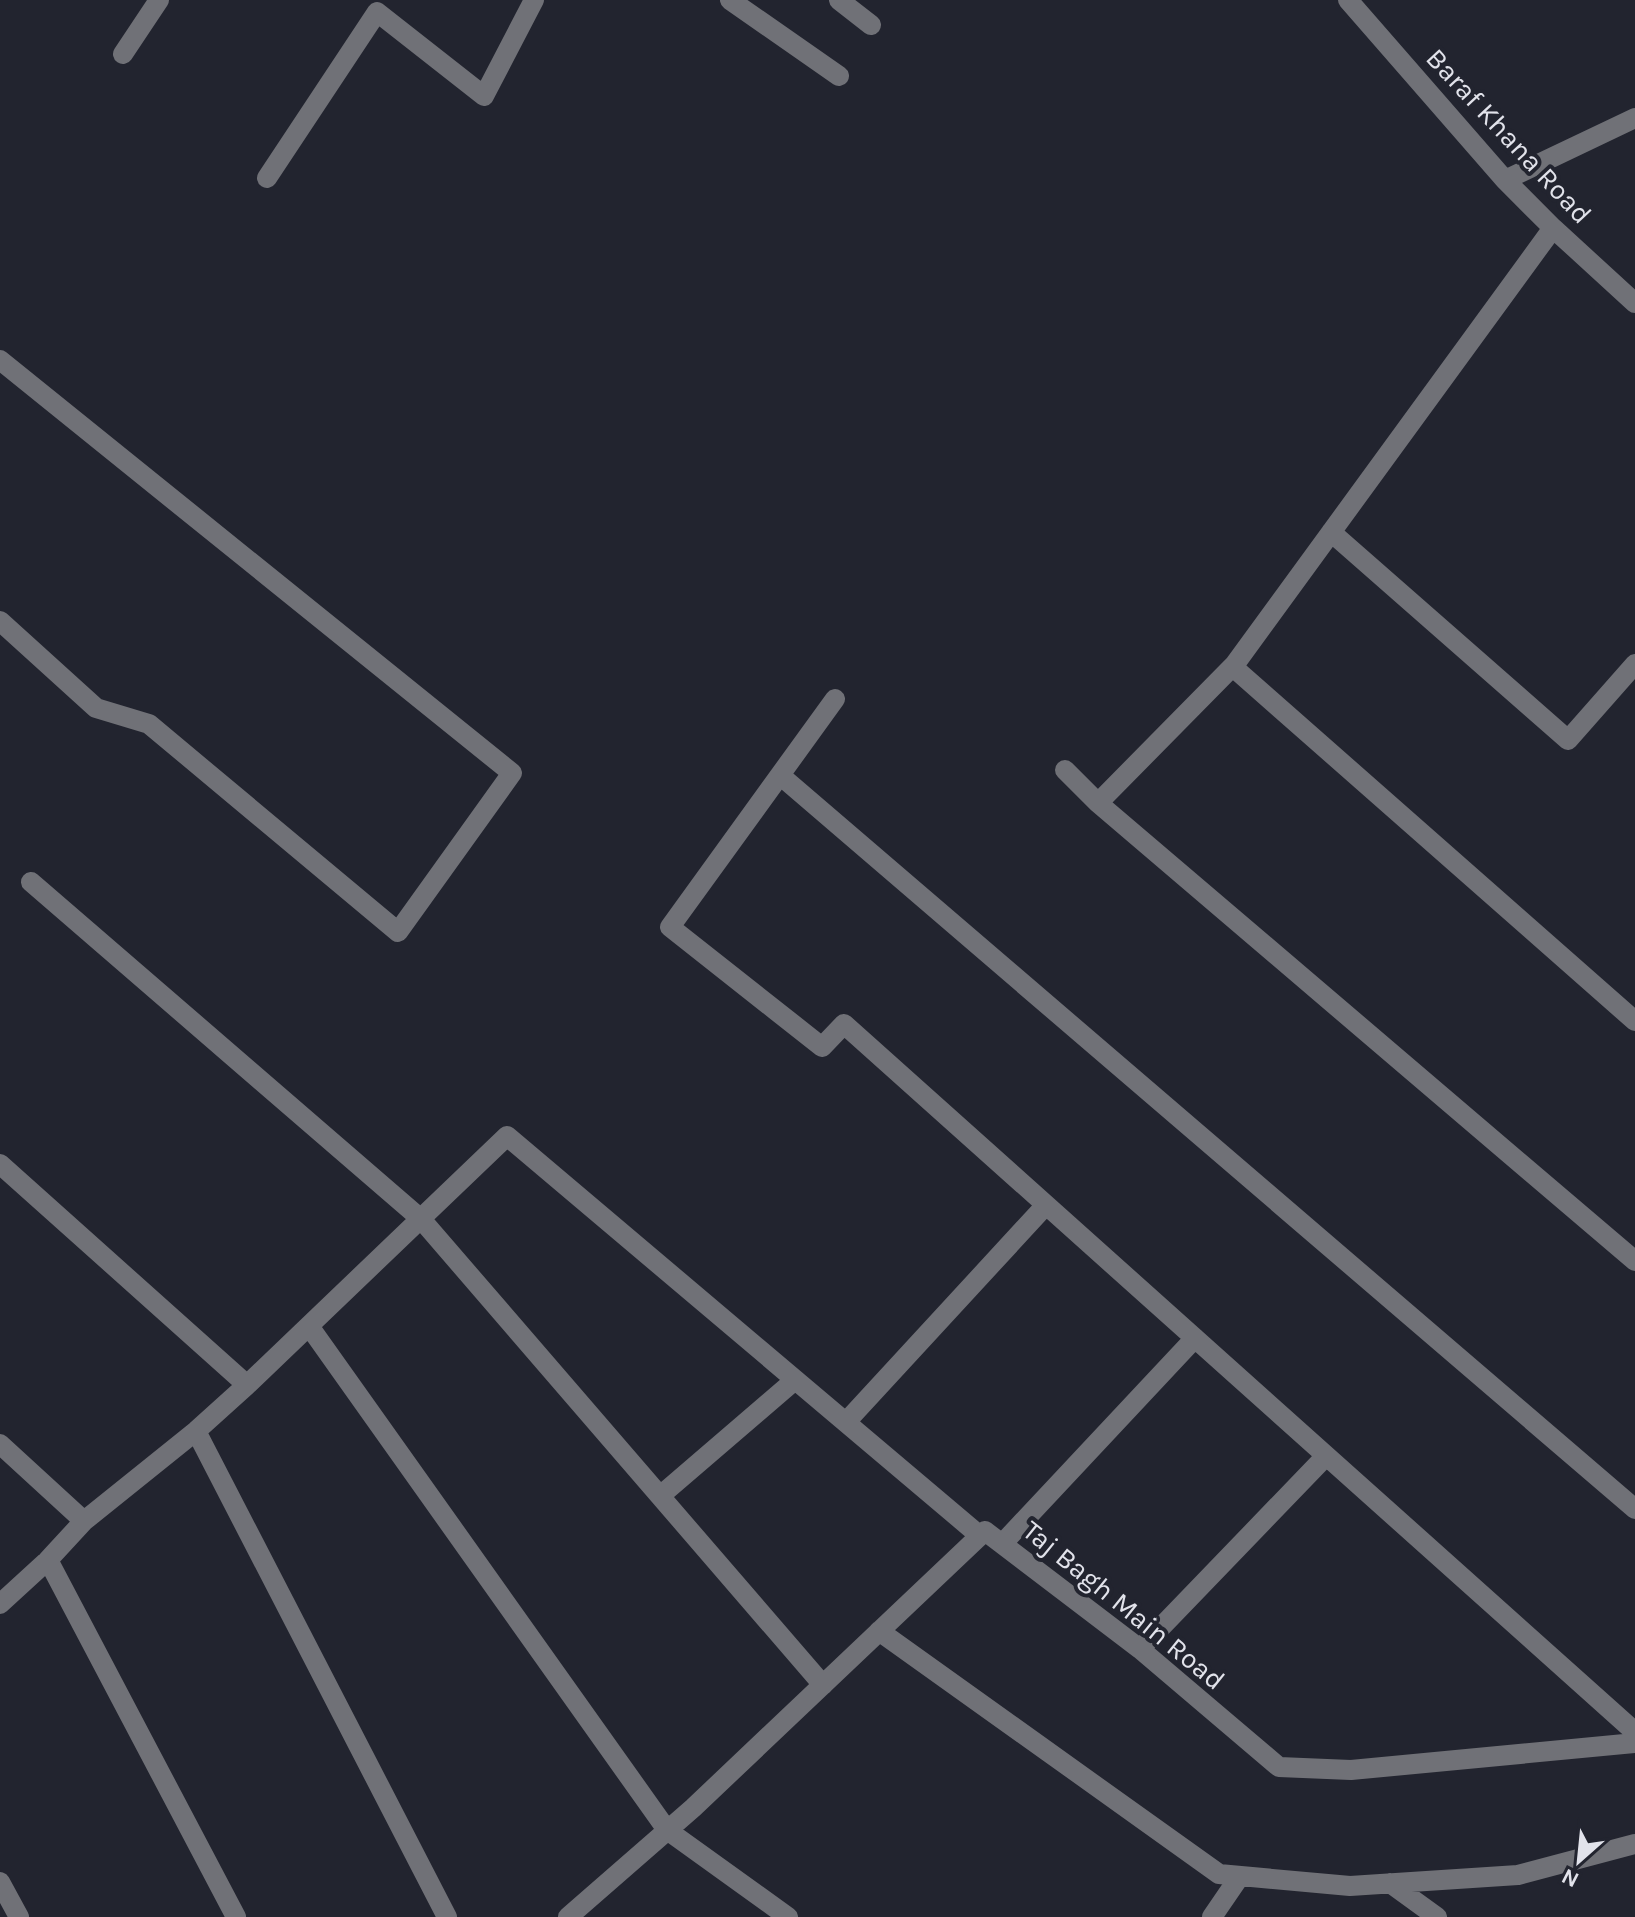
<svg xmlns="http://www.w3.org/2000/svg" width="1635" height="1917" font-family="Karla,sans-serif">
<rect width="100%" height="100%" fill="#22242f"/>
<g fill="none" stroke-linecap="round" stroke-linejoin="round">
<path stroke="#707177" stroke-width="20" d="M730,0L839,76
M839,0L871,25
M1348,0L1505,180L1553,228L1635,303
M123,54L159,0
M267,178L377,12L484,96L534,0
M1505,180L1635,118
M0,360L512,773L398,932L149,724L96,708L0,621
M1331,532L1568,740L1635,664
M1233,667L1635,1021
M835,699L670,927L822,1047L844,1024L1635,1732
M1065,770L1098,803L1635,1261
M781,776L1635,1509
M1098,803L1235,664L1553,228
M31,882L421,1219L823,1685
M0,1164L247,1385
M309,1326L667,1830L788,1917
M846,1422L1046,1205
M196,1431L447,1917
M0,1444L84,1521
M660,1496L795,1380
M1002,1544L1195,1338
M48,1560L236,1917
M0,1604L48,1560L84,1521L196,1431L247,1385L507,1136L979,1535
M879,1631L1219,1874L1350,1886L1518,1875L1635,1844
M1140,1649L1326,1456
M0,1882L19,1917
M1390,1883L1437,1917
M568,1917L693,1808L985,1531L1140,1649L1279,1767L1351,1770L1635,1743
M1212,1917L1240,1876"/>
</g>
<g text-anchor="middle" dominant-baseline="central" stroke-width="8" stroke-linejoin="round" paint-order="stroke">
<g font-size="28" fill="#e2e3eb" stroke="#22242f">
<text transform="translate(1509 136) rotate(47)">Baraf Khana Road</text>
<text transform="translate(1124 1605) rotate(39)">Taj Bagh Main Road</text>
</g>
</g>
<g transform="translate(1579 1861) rotate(207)" stroke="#22242f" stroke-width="6" paint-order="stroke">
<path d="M0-6L14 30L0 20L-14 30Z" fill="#e2e3eb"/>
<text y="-12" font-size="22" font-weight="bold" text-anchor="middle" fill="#e2e3eb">N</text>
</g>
</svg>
